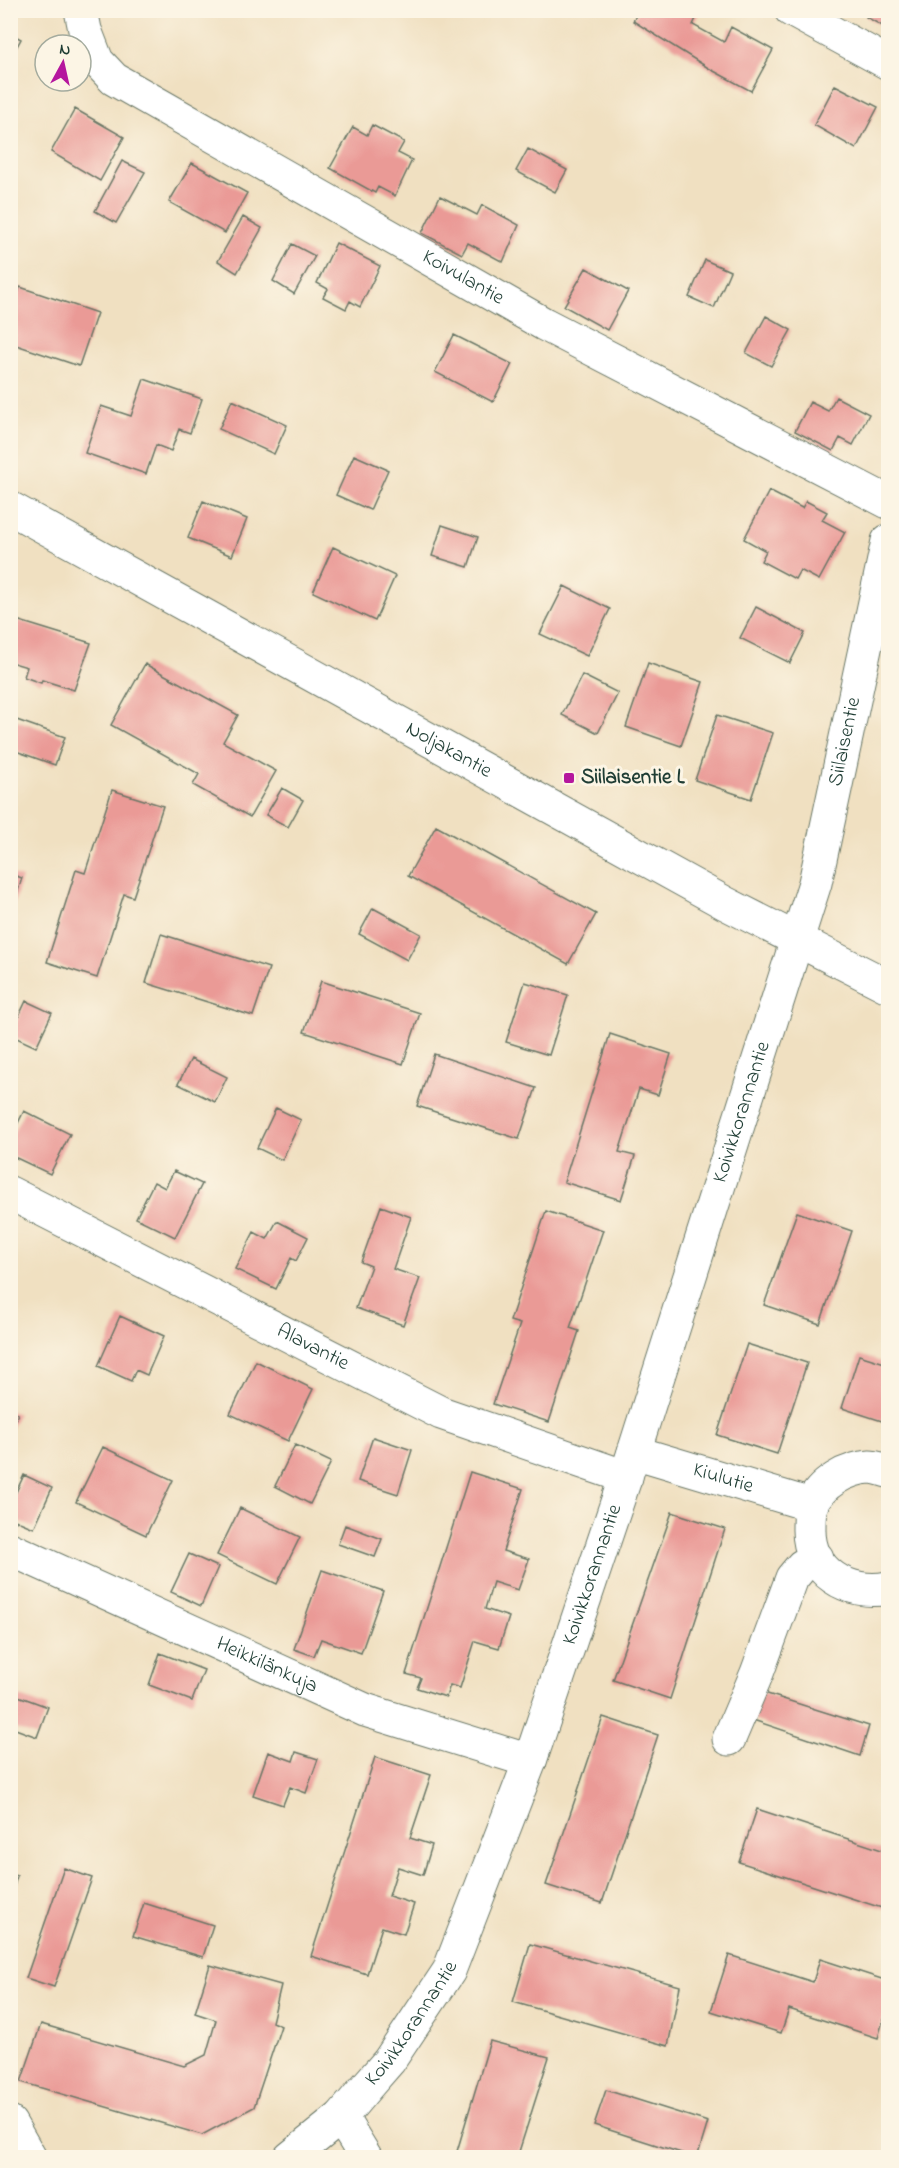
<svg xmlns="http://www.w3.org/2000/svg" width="899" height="2168" font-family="'Indie Flower',sans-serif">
<rect width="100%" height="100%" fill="#fcf5e5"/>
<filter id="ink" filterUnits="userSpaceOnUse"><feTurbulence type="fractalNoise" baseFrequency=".0167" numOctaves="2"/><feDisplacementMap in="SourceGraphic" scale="12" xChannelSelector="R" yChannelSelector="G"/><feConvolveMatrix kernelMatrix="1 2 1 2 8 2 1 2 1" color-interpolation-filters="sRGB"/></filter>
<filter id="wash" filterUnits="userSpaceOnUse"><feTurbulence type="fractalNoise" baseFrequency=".008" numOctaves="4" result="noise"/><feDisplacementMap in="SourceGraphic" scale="24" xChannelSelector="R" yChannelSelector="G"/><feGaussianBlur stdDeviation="1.35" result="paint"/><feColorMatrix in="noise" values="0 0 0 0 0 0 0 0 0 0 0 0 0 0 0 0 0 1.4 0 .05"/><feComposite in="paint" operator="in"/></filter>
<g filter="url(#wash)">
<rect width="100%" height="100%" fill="#f0e0c1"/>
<g id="blocks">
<path fill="#ea9a96" d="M639,10H700L693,25L724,42L731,27L773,50L751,91L710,69L633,21Z
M870,10H888V29L866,17Z
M10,33L21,39L10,59Z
M835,85L878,107L856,149L814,125Z
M75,109L124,137L100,181L51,152Z
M372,125L404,142L398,153L412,160L395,196L378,187L375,193L330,168L353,127L367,135Z
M528,149L567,170L555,192L516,171Z
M122,161L145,172L116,223L95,211Z
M192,163L247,193L225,233L169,202Z
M440,196L477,215L482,205L519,225L503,262L468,243L462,254L422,233Z
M243,217L262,228L237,273L218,261Z
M336,243L380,266L360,307L350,301L346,309L323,297L328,289L317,283Z
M292,244L315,256L294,294L273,281Z
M705,260L730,271L714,308L689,297Z
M586,268L628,291L607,330L564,306Z
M20,287L97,313L79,366L10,343V316Z
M766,316L791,330L771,366L746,353Z
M454,335L512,364L493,402L435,372Z
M144,379L202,399L190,433L179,429L171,451L156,445L146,474L85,453L101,406L131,416Z
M836,397L869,414L853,445L840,438L833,451L795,431L810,402L828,411Z
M232,400L287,425L274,454L219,429Z
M354,455L388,470L370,510L336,495Z
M769,491L802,508L806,501L827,512L822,520L845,532L819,580L800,570L795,579L761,561L766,551L744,539Z
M203,501L247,519L232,556L188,538Z
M442,525L478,537L468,567L432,556Z
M333,547L395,576L375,621L313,592Z
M564,586L610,609L587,656L540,634Z
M756,607L805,633L790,663L740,638Z
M10,618L91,643L74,690L42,680L41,683L24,677L27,667L10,662Z
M648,663L703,682L681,746L626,727Z
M145,664L238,715L223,742L276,771L250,817L193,785L199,774L111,725Z
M582,675L618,693L598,733L562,715Z
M717,715L773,733L751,799L695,780Z
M11,718L65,737L55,765L10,749Z
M282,788L303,800L288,827L266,815Z
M112,790L163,806L133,897L124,894L97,978L47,962L76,870L85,873Z
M436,826L596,914L568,964L408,876Z
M10,874L22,878L11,913H10Z
M373,908L421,934L407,960L359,934Z
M161,934L269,968L253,1016L146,983Z
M321,981L420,1013L403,1064L304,1032Z
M525,982L568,995L549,1055L506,1042Z
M26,1001L52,1013L36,1047L10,1035Z
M610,1034L671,1054L658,1095L639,1089L619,1152L635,1156L621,1200L564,1182Z
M434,1054L536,1088L519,1139L417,1106Z
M191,1059L227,1077L215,1102L178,1084Z
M276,1108L301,1120L282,1160L257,1148Z
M24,1111L70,1134L50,1174L10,1155V1139Z
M174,1171L202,1184L175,1237L136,1218L154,1182L165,1188Z
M381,1206L411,1217L393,1269L420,1278L403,1325L356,1308L371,1266L361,1262Z
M546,1211L603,1230L570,1328L579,1331L549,1422L493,1404L520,1324L510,1321Z
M797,1212L852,1231L820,1324L764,1305Z
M277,1221L308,1237L296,1261L291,1258L276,1289L235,1269L254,1232L267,1239Z
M120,1316L164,1336L147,1375L136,1370L131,1381L98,1366Z
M747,1344L807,1363L777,1454L717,1435Z
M859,1355L888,1364V1423L842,1408Z
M256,1361L313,1389L288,1441L230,1414Z
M10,1411L18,1414L10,1430Z
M373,1437L412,1450L398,1494L358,1481Z
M295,1445L331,1462L310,1504L275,1486Z
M103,1447L173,1480L146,1535L76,1502Z
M470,1472L523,1489L503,1551L529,1559L518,1590L493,1582L485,1609L509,1617L499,1648L475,1641L460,1688L450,1685L446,1697L417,1688L421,1678L406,1674Z
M24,1475L52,1488L34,1528L10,1518V1505Z
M240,1508L300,1537L277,1584L217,1555Z
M672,1512L725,1529L670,1699L613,1680Z
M345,1525L382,1539L375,1557L338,1544Z
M189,1554L218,1567L201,1606L171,1592Z
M322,1570L383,1591L361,1653L321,1639L314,1656L294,1649Z
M160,1653L204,1670L192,1701L149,1685Z
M761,1692L869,1726L860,1756L753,1720Z
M10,1693L48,1707L37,1737L10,1727Z
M603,1717L658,1735L602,1903L546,1885Z
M268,1752L293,1761L296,1752L318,1759L306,1793L290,1787L283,1805L253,1795Z
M375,1757L431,1775L410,1838L432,1845L423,1875L398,1867L389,1896L414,1904L404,1934L382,1927L367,1974L311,1956Z
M757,1809L888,1852V1910L739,1862Z
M64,1868L92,1878L54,1987L26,1978Z
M10,1874L17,1876L11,1897H10Z
M144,1903L213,1925L203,1957L133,1936Z
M530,1944L680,1986L668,2046L513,2002Z
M729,1955L813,1982L820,1959L888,1981V2003L878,2038L789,2009L781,2033L711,2011Z
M210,1965L281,1985L272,2022L281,2026L254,2107L202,2135L21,2082L41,2024L184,2066L206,2055L216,2020L195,2013Z
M490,2041L549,2057L517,2158H455Z
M606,2090L708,2122L697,2158L594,2125Z"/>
</g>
</g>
<g filter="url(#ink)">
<use href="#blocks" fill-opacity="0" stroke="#687665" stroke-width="1.5"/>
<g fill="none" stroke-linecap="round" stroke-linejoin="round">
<g stroke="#687665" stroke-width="35">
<g id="minor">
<path id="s1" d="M81,10L85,30L97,61L114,79L544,324L888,502"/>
<path d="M791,10L888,63"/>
<path id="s2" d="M10,1193L441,1413L626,1477"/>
<path id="s3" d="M634,1452L811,1505"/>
<path d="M888,1471C883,1470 876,1467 870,1467C848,1468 820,1483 811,1506C809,1512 809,1521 809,1528C808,1572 849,1596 888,1588"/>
<path id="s4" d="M10,1549L365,1710L530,1761"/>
<path d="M729,1739L757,1673L792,1578L802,1566L817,1558"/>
<path d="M341,2117L366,2158"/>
<path d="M10,2123L30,2158"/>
<path id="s5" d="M290,2158L341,2117L368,2085L389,2061L449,1971L530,1761L634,1452L815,883L888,541"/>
</g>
</g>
<g stroke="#687665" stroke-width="35">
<g id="major">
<path id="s6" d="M10,508L725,903L888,986"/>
</g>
</g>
<use href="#minor" stroke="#fff" stroke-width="33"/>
<use href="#major" stroke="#fff" stroke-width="33"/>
</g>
</g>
<rect fill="#b5179e" stroke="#fcf5e5" stroke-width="2" x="563" y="772" width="12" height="12" rx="3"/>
<g text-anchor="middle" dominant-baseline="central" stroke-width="6" stroke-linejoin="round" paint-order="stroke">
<g font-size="21" fill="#1f3d34" stroke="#fcf5e5">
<text stroke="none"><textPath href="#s1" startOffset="480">Koivulantie</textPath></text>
<text stroke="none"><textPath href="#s5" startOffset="1540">Siilaisentie</textPath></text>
<text stroke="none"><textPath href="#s6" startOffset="501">Noljakantie</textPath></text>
<text stroke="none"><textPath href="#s5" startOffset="1155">Koivikkorannantie</textPath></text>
<text stroke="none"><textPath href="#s2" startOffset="340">Alavantie</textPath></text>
<text stroke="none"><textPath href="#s3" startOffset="93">Kiulutie</textPath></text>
<text stroke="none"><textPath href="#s5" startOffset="669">Koivikkorannantie</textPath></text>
<text stroke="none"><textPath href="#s4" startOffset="282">Heikkilänkuja</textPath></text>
<text stroke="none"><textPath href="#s5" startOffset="183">Koivikkorannantie</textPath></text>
</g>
<g font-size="21" font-weight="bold" fill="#1f3d34" stroke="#fcf5e5" text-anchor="start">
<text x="581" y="778">Siilaisentie L</text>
</g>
</g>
<rect width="899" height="2168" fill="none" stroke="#fcf5e5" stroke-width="36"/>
<g transform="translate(63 63) rotate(8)"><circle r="28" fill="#fcf5e5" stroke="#a4ab9e" stroke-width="1.5"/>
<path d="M0-4.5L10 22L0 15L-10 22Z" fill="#b5179e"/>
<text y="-9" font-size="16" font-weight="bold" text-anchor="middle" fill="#1f3d34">N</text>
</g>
</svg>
